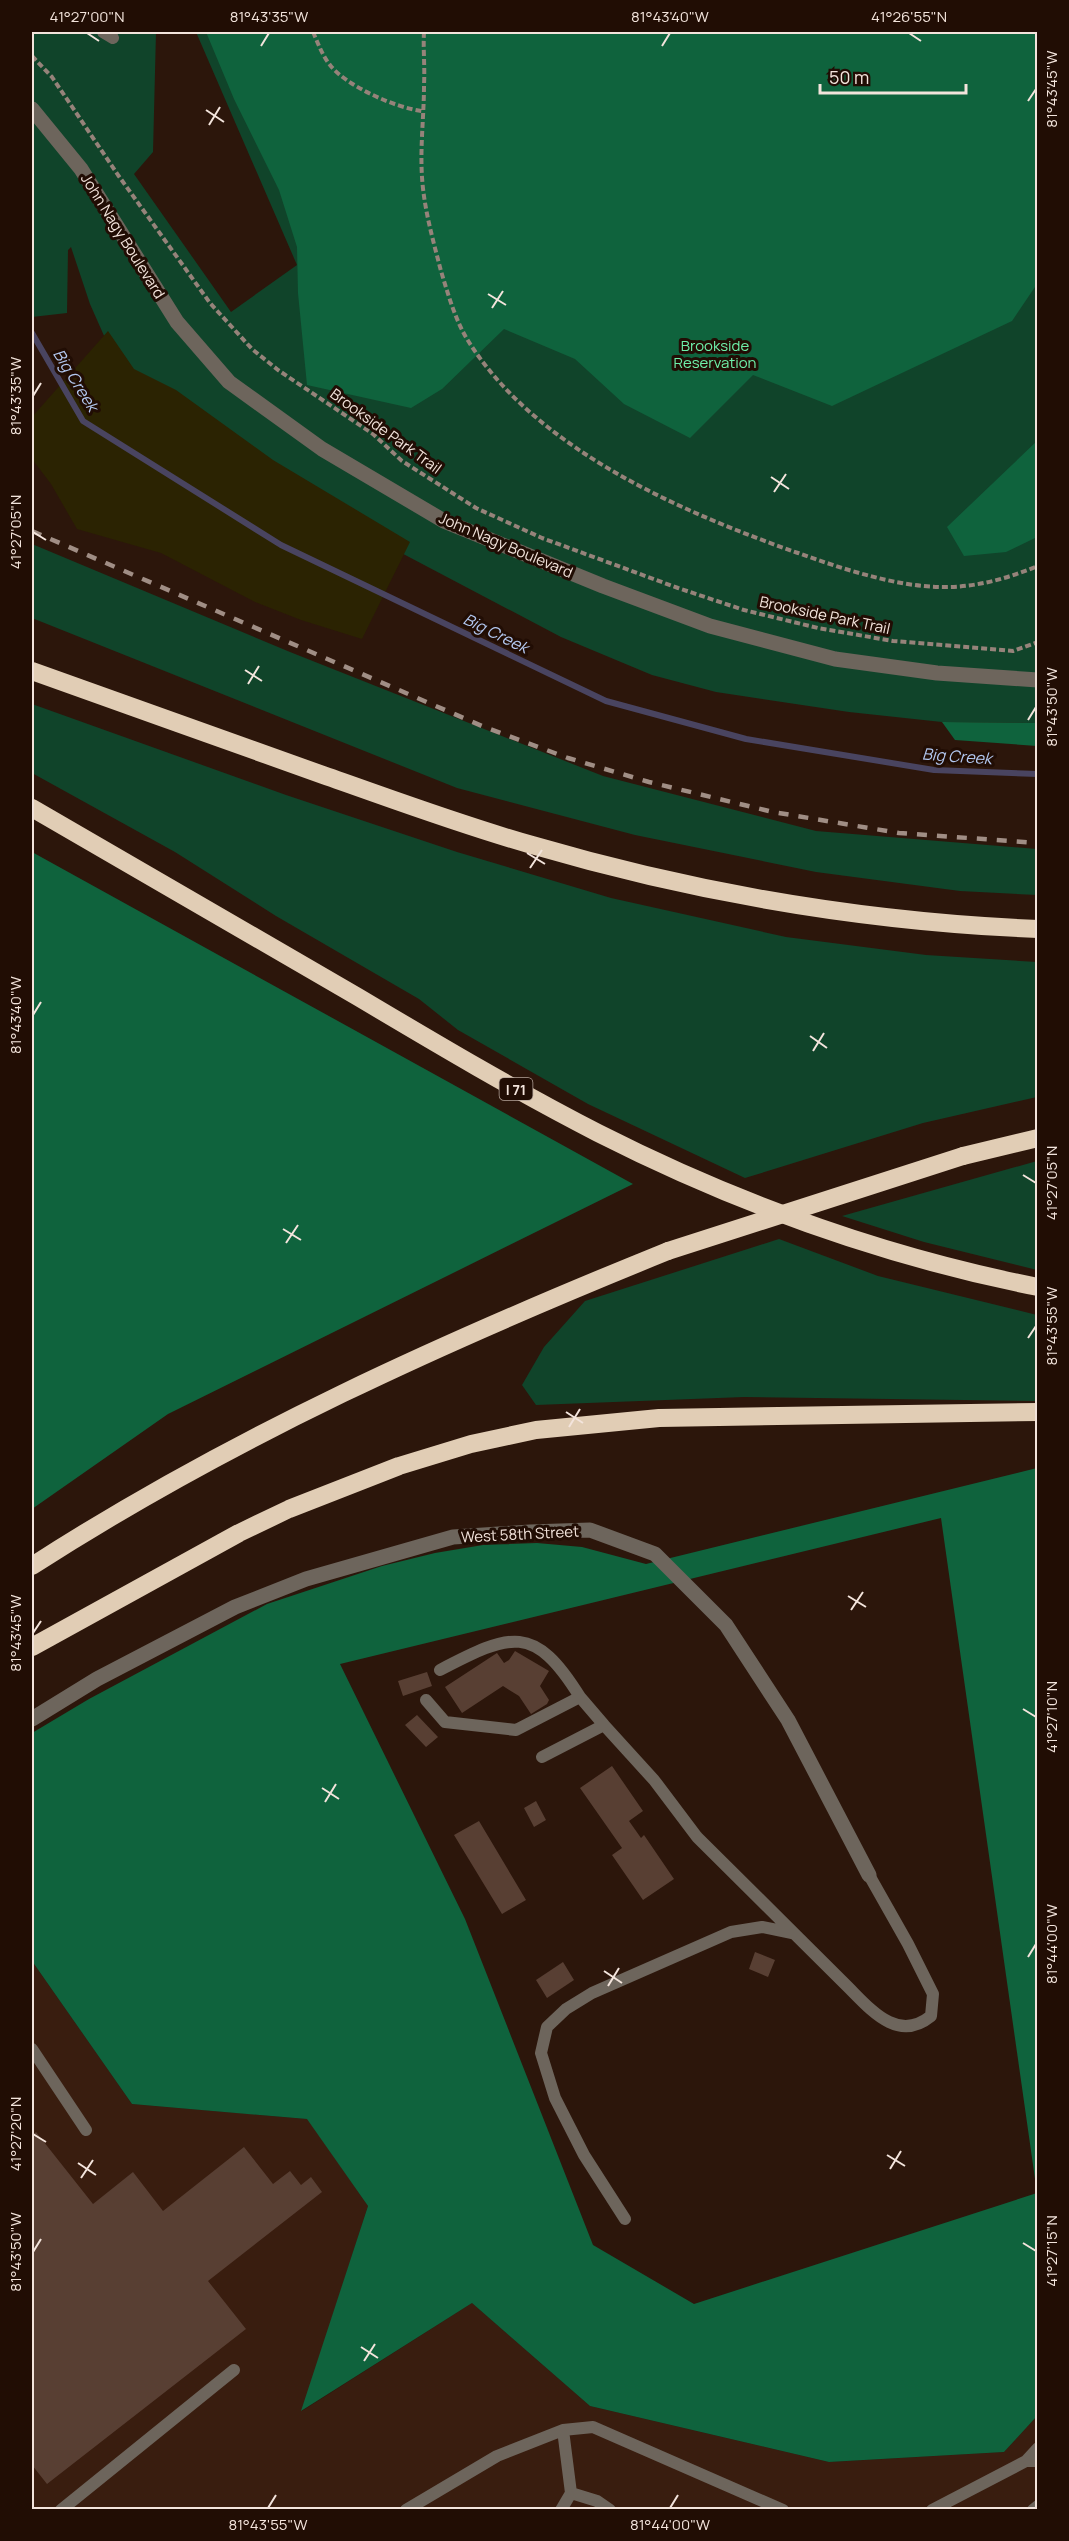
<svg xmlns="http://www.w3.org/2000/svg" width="1069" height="2541" font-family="Manrope,sans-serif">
<rect width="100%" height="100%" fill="#2c160b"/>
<path fill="#391d0f" d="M32,1961L132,2104L308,2119L368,2206L302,2411L472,2303L590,2406L829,2462L1004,2452L1037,2416V2509H32Z"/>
<path fill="#10442a" d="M32,32H156L153,152L134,174L231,312L297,265L196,32H1037V723L942,722L849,712L716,692L652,675L561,637L225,460L109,347L90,304L71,247L68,250L67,313L32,317Z
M32,544L290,652L603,776L816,831L1037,849V895L960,891L816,872L635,835L457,788L32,618Z
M32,704L286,795L457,852L611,898L786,937L926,955L1037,962V1097L923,1123L745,1178L588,1104L458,1030L419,999L276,916L175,852L32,773Z
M1037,1161V1270L924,1242L842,1216Z
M779,1239L878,1276L1037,1315V1401L744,1397L536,1405L522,1385L544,1347L585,1301Z"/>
<path fill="#0f633d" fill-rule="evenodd" d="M206,32H1037V284L1012,321L832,406L753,375L690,438L624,404L575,359L504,329L442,389L411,408L307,385L298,293L297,247L279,190L234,99Z
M1037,441V537L1006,552L964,556L947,527Z
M942,722L1037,723V746L955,740Z
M32,852L633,1184L168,1414L32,1509Z
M1037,1468V2416L1004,2452L829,2462L590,2406L472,2303L301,2411L368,2206L307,2119L132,2104L32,1961V1733L89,1699L267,1604L382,1566L435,1553L483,1545L537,1543L582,1547L646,1564ZM941,1518L1037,2193L694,2304L593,2245L465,1919L340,1664Z"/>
<path fill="#2b2302" d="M108,331L134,369L176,390L273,460L410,542L362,639L301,620L255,602L161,553L77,529L51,484L32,459V417Z"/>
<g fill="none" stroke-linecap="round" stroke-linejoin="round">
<path stroke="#494460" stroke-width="6" d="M32,333L83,421L281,545L606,701L746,739L934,770L1038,774"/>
</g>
<path fill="#583f33" d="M515,1651L549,1671L540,1686L549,1700L547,1704L531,1714L519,1696L503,1686L462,1713L445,1687L497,1653L504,1663L509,1660Z
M427,1672L432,1686L403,1696L398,1681Z
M417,1715L438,1737L426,1747L405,1725Z
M612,1766L643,1811L629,1821L641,1838L644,1835L674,1879L643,1900L612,1855L622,1848L580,1788Z
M536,1801L546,1820L534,1827L524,1808Z
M479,1821L526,1900L502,1914L454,1835Z
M755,1952L775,1960L768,1977L749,1969Z
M563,1962L574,1980L547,1998L536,1980Z
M36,2132L93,2204L133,2172L163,2211L244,2147L273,2184L290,2171L301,2185L311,2177L322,2192L208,2281L246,2329L47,2484L32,2465V2136Z"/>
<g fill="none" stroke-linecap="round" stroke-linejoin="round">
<path stroke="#96837a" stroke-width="4" stroke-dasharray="6 3" stroke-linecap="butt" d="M313,32C318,43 322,55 330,65C346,86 396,108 422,111
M424,32C423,49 425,67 424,85C424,116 420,146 422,177C424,209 433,240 441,271C448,294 455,319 467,339C535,449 681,512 798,553C840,568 894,586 939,587C974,588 1006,579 1038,566
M32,56L52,77L118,175L210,303L252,349L278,370L373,434L402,461L476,508L542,538L678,588L744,610L818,628L893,641L1013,651L1038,642"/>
<path stroke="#6d655c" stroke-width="12" d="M103,32L113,38
M440,1670C511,1633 534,1623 580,1697
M426,1700L445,1722L516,1730L580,1697L604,1725
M542,1757L604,1725L654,1780L697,1837L848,1987C871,2010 898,2043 931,2016L933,1994L908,1944L869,1875
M32,2049L86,2130
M625,2219L584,2155L555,2098L541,2053L547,2027L566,2009L592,1993L731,1932L762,1927L792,1933
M1026,2461L1038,2448
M571,2493L597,2501L610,2510
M61,2510L234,2370
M406,2510L497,2456L563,2430L593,2427L783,2510
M561,2510L571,2493L563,2430
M932,2510L1026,2461H1038
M1033,2510L1038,2506"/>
<path stroke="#6d655c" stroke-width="15" d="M32,109L81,169L177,322L229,382L322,449L444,521L603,586L710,626L835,659L937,673L1038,680
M32,1719L97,1679L235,1607L306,1579L453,1537L530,1532L590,1530L655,1554L726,1625L788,1720L869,1875"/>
<path stroke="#e1cdb5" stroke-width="18" d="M32,671C129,706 226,740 323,775C392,799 461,825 532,845C696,893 866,922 1038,929
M32,808C140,871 249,934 358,997C437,1044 516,1091 598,1133C736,1203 886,1257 1038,1287
M963,1156L1038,1138
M32,1566C232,1437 448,1340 668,1251
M32,1647L239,1533L289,1509L399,1466L471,1444L536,1430L659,1418L1038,1412"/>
<path stroke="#a08e85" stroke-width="4.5" stroke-dasharray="10 10" stroke-linecap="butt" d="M32,531L482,726L568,758L649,782L773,812L899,833L1038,843"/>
<path stroke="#e1cdb5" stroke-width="18" d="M668,1251L963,1156"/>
</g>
<path fill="none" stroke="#f3e4dc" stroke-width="2" d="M87,33L99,41M909,33L921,41M261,46L269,33M662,46L670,33M1028,101L1036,89M206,110L224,122M209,125L220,107M488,294L506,305M492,308L503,291M33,396L41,383M771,477L789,489M774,492L786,474M33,532L46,540M245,670L262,681M248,684L259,666M1028,720L1036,707M527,853L545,864M530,868L542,850M33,1015L41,1002M810,1036L827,1048M813,1051L824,1033M1023,1175L1036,1183M283,1229L301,1240M286,1243L298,1225M1028,1338L1036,1326M566,1412L583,1423M569,1427L580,1409M848,1596L866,1607M851,1610L863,1592M33,1633L41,1621M1023,1709L1036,1717M322,1788L339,1799M325,1802L336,1784M1028,1957L1036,1944M604,1971L622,1983M608,1986L619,1968M33,2134L46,2142M887,2155L905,2166M78,2163L96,2175M890,2169L901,2151M81,2178L93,2160M1023,2243L1036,2251M33,2252L41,2239M361,2347L378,2358M364,2361L375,2344M268,2508L276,2495M670,2508L678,2495"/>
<g text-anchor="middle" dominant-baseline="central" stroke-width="6" stroke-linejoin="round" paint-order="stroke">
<rect fill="#210d04" stroke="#b4a49b" stroke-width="1.5" x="499.5" y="1078" width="33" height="22" rx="4.5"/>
<g font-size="14" font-weight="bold" fill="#f3e4dc">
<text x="516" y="1089">I 71</text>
</g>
<g font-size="15" fill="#f3e4dc" stroke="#210d04">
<text transform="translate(123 236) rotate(58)">John Nagy Boulevard</text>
<text transform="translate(386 431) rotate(36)">Brookside Park Trail</text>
<text transform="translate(506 545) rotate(23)">John Nagy Boulevard</text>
<text transform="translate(825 615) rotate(12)">Brookside Park Trail</text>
<text transform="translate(520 1534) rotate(-3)">West 58th Street</text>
</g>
<g font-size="15" fill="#6ef0aa" stroke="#210d04">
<text x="715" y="345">Brookside<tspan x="715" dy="17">Reservation</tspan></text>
</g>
<g font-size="16" font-style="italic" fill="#b3c8f0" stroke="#210d04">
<text transform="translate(76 380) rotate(58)">Big Creek</text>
<text transform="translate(496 633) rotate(26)">Big Creek</text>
<text transform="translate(957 756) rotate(4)">Big Creek</text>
</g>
</g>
<rect width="1069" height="2541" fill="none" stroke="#210d04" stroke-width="66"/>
<path d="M820 84v9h146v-9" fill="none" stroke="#f3e4dc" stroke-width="3"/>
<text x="829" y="84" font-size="18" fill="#f3e4dc" stroke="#210d04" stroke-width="4.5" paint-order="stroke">50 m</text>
<rect x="33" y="33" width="1003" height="2475" fill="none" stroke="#f3e4dc" stroke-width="2"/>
<g font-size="15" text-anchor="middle" fill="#f3e4dc">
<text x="87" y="22">41°27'00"N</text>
<text x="269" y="22">81°43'35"W</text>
<text x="670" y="22">81°43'40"W</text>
<text x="909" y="22">41°26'55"N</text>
<text transform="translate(1052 89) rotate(-90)" y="5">81°43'45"W</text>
<text transform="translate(16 396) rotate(-90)" y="5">81°43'35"W</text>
<text transform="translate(16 532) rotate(-90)" y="5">41°27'05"N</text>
<text transform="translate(1052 707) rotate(-90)" y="5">81°43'50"W</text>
<text transform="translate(16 1015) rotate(-90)" y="5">81°43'40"W</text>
<text transform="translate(1052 1183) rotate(-90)" y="5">41°27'05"N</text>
<text transform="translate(1052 1326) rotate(-90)" y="5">81°43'55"W</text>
<text transform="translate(16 1633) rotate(-90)" y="5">81°43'45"W</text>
<text transform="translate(1052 1717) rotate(-90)" y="5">41°27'10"N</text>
<text transform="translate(1052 1944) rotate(-90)" y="5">81°44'00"W</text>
<text transform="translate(16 2134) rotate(-90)" y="5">41°27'20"N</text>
<text transform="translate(1052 2251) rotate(-90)" y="5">41°27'15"N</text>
<text transform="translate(16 2252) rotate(-90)" y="5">81°43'50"W</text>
<text x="268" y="2530">81°43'55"W</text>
<text x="670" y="2530">81°44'00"W</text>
</g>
</svg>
